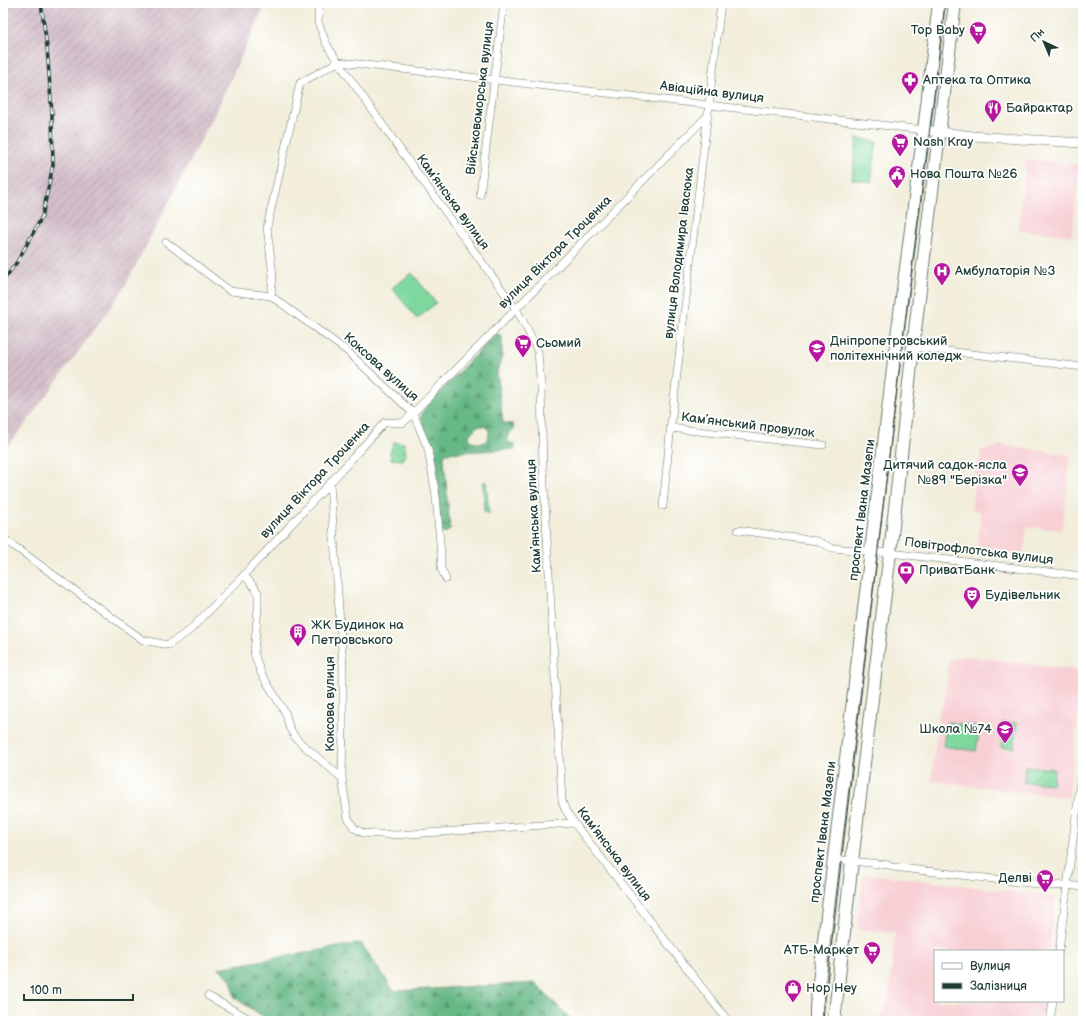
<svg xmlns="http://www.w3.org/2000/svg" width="1086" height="1024" font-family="'Balsamiq Sans',sans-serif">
<defs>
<pattern id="industrial-furrows" width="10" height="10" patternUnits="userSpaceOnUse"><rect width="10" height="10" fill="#d2bdc8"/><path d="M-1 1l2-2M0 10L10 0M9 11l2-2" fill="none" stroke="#b4a3ac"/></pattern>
<pattern id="green-dots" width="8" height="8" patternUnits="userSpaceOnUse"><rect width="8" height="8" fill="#7ed89e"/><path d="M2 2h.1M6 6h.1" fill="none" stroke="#6cba89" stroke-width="1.8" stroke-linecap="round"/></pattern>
<pattern id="forest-firs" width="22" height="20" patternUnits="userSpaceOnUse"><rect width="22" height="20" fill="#66b885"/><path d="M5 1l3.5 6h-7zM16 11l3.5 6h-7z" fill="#53976e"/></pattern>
</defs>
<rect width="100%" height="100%" fill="#fff"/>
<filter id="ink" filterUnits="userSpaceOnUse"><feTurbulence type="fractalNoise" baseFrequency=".025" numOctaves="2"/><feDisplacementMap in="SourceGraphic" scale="8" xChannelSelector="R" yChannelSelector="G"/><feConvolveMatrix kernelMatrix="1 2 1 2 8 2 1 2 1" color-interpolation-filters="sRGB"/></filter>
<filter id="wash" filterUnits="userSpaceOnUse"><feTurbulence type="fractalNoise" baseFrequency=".012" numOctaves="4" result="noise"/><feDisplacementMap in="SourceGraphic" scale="16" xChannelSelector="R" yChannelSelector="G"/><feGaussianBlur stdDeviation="0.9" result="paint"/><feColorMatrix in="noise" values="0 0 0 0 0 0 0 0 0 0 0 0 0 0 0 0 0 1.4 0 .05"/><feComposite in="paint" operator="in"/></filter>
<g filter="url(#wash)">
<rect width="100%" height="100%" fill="#f2eedb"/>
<path fill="#f7cfd4" d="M1026,159L1080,165L1072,236L1018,230Z
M1000,445L1071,455L1062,530L1027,527L1023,556L977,549L981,512L971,510L977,465L980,461L981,450H989Z
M968,656L1083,671L1069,798L931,781L940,707L944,705L949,659Z
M863,873L1056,897L1049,951H935V1001H1043L1040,1021H877L888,1003L895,933L857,929Z"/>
<path fill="url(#industrial-furrows)" d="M3,3H266L214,115L123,290L33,414L3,452Z"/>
<path fill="url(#green-dots)" stroke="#4e8a69" d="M394,442L404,443L406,454L402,460L391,459L390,452Z
M483,482H486L489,514L484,511Z
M1025,766L1054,769L1053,784L1024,782Z"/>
<path fill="url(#forest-firs)" stroke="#427a5c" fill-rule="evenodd" d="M495,334H498L501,336L502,338V357L497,371L503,423L513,424L514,429L509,434L507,438L508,442L515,444V449L445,453L444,458L450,529C448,532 446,533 443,533L441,531L437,470L421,417L424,409ZM477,426H484L489,430C490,443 480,447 470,440L469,435Z
M361,943L394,991L535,983L573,1021H270L235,998L231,980L219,968Z"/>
<path fill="#7ed89e" stroke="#4e8a69" d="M857,138L877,142L871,182L852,179Z
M412,273L436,303L417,319L392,288Z
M947,722L980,727L976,751L943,746Z
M1004,722L1017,723L1014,748L1001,747Z"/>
</g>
<g filter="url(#ink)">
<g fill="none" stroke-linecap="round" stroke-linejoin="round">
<g stroke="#697b6e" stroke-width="8">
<path id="street" d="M319,3L318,22L326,43L332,53L399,148L516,309L524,323L538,352L541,388L543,468L562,801L565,809L574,823L728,1021
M480,195L504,3
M166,242L230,291L271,296L347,351L413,413L428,449L436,496L441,555V569L446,579
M271,296L273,276L267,227L300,83L338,62L358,64L924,130
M913,347L1083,367
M670,428L823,445
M330,483L343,665V729L342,778L348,818L354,828L363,833L395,835L574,823
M663,506L671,424L721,3
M738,530L817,541L832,548L890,553L1083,576
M3,538L143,640L168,645L189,631L244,575L330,483L385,422L403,423L708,115
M244,575L255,588L258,593V608L254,653L261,673L286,714L289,727L295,737L303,745L342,778
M834,859L888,865
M893,867L1053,886L1067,885L1083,887
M1059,951L1083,759
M208,996L253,1021
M1050,1021L1053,1001"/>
</g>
<g stroke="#697b6e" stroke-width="10">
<path id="secondary" d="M924,130L973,136L1083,143"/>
</g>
<g stroke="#697b6e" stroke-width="14">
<path id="highway" d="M816,1021V1007L896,344L924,130L939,3
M834,1021L852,861L890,553L913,347L955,3"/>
</g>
<use href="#street" stroke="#fff" stroke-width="7"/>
<use href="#secondary" stroke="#fff" stroke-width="9"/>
<use href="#highway" stroke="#fff" stroke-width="12"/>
<path stroke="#1f3d34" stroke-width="1" d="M823,1021L824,1008C850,787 876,567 902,346C916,232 932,118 945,3"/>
<g stroke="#1f3d34" stroke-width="3.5">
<path id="rail" d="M3,281L17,262L42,217L53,165L52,115L47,47L41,3"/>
</g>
<use href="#rail" stroke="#fff" stroke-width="2" stroke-dasharray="6" stroke-linecap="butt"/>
</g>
</g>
<defs>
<g id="supermarket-pin" transform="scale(0.9)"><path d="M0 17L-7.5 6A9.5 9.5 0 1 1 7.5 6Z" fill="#b5179e" stroke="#fff"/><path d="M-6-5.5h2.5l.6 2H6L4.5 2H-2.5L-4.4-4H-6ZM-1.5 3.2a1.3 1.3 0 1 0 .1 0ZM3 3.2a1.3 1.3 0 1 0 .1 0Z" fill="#fff"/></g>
<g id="pharmacy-pin" transform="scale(0.9)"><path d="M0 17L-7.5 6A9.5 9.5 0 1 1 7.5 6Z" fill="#b5179e" stroke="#fff"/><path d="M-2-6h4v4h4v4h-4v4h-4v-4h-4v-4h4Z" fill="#fff"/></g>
<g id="restaurant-pin" transform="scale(0.9)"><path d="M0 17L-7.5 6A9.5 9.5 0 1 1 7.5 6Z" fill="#b5179e" stroke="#fff"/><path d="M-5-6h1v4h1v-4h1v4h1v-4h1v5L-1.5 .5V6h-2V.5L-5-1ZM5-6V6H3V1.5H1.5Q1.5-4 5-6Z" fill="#fff"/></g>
<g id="civic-pin" transform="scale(0.9)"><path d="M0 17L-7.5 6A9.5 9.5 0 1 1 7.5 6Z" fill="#b5179e" stroke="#fff"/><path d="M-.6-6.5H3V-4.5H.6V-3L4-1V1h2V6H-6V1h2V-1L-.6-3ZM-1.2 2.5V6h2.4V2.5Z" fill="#fff"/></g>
<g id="hospital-pin" transform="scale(0.9)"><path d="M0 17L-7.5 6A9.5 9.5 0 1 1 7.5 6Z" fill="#b5179e" stroke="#fff"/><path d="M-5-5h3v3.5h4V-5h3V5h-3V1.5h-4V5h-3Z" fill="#fff"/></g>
<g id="university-pin" transform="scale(0.9)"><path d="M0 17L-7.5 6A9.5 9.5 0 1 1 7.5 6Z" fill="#b5179e" stroke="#fff"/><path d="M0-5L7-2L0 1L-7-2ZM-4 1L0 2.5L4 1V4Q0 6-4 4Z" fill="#fff"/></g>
<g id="school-pin" transform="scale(0.9)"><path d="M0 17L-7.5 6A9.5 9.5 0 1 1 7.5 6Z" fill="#b5179e" stroke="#fff"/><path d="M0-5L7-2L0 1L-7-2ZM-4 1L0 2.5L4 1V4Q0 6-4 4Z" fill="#fff"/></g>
<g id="bank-pin" transform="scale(0.9)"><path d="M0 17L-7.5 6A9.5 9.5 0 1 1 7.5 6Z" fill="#b5179e" stroke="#fff"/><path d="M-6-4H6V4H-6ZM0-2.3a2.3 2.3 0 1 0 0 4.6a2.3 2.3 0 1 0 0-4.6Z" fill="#fff"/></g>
<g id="theatre-pin" transform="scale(0.9)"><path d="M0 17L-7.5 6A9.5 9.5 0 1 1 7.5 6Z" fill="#b5179e" stroke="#fff"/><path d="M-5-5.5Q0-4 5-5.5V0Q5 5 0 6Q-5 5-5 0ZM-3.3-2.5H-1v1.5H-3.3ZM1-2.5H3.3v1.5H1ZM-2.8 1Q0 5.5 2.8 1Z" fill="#fff"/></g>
<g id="building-pin" transform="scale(0.9)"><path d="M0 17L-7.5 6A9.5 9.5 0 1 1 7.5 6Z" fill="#b5179e" stroke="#fff"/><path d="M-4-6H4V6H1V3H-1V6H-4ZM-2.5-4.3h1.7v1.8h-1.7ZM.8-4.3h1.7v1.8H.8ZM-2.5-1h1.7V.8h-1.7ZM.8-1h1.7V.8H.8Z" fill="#fff"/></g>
<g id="shop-pin" transform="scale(0.9)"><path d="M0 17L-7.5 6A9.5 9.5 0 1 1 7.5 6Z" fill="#b5179e" stroke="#fff"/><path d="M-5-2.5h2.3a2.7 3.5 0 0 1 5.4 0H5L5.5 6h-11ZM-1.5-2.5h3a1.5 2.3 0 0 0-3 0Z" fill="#fff"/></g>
</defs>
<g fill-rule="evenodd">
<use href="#supermarket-pin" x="978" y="30"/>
<use href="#pharmacy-pin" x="910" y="80"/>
<use href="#restaurant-pin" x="993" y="108"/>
<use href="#supermarket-pin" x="900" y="142"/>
<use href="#civic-pin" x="897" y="174"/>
<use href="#hospital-pin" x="942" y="271"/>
<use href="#supermarket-pin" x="523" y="343"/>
<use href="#university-pin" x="817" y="348"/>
<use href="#school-pin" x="1020" y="472"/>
<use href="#bank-pin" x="906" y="570"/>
<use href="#theatre-pin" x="972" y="595"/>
<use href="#building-pin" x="298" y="632"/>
<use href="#school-pin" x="1005" y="729"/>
<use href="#supermarket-pin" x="1045" y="878"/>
<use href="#supermarket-pin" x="872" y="950"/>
<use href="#shop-pin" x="793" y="988"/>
</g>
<g text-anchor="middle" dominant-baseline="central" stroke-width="3.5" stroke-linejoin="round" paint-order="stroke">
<g font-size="13" fill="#1f3d34" stroke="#fff" text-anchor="start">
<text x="965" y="30" text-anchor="end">Top Baby</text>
<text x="923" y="80">Аптека та Оптика</text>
<text x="1006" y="108">Байрактар</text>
<text x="913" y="142">Nash Kray</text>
<text x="910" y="174">Нова Пошта №26</text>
<text x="955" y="271">Амбулаторія №3</text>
<text x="830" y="341">Дніпропетровський<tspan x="830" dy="15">політехнічний коледж</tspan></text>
<text x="536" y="343">Сьомий</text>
<text x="1007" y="465" text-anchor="end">Дитячий садок-ясла<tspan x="1007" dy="15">№89 "Берізка"</tspan></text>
<text x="919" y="570">ПриватБанк</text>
<text x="985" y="595">Будівельник</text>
<text x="311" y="625">ЖК Будинок на<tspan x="311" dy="15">Петровського</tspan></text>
<text x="992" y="729" text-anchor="end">Школа №74</text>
<text x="1032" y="878" text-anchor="end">Делві</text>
<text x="859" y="950" text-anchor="end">АТБ-Маркет</text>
<text x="806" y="988">Hop Hey</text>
</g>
<g font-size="13" fill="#1f3d34" stroke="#fff">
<text transform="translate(712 92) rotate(7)">Авіаційна вулиця</text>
<text transform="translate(480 98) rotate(-83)">Військовоморська вулиця</text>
<text transform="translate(453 202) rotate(54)">Камʼянська вулиця</text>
<text transform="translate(555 252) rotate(-45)">вулиця Віктора Троценка</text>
<text transform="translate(679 253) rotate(-83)">вулиця Володимира Івасюка</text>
<text transform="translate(381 367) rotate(42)">Коксова вулиця</text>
<text transform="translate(748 425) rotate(7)">Камʼянський провулок</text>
<text transform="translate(315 480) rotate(-47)">вулиця Віктора Троценка</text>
<text transform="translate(862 510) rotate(-83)">проспект Івана Мазепи</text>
<text transform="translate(534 516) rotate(-93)">Камʼянська вулиця</text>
<text transform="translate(979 551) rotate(7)">Повітрофлотська вулиця</text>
<text transform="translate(330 704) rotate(-90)">Коксова вулиця</text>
<text transform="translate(823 832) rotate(-83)">проспект Івана Мазепи</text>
<text transform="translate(614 854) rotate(53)">Камʼянська вулиця</text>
</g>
</g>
<rect width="1086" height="1024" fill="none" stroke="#fff" stroke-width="16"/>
<rect x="934" y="950" width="130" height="52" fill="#ffffff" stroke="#a5b1ae"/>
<rect x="942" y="963" width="20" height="6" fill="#ffffff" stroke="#a5b1ae"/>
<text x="970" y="970" font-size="12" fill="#1f3d34">Вулиця</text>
<rect x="942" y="983" width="20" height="6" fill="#1f3d34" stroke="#a5b1ae"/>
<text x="970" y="990" font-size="12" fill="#1f3d34">Залізниця</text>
<g transform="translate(1044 42) rotate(316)" stroke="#ffffff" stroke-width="3" paint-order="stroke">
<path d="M0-3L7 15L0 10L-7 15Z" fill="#1f3d34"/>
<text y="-6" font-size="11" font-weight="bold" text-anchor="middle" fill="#1f3d34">Пн</text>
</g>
<path d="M24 994v6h109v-6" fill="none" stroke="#1f3d34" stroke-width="2"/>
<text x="30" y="994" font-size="12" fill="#1f3d34" stroke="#ffffff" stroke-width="3" paint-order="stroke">100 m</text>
</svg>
